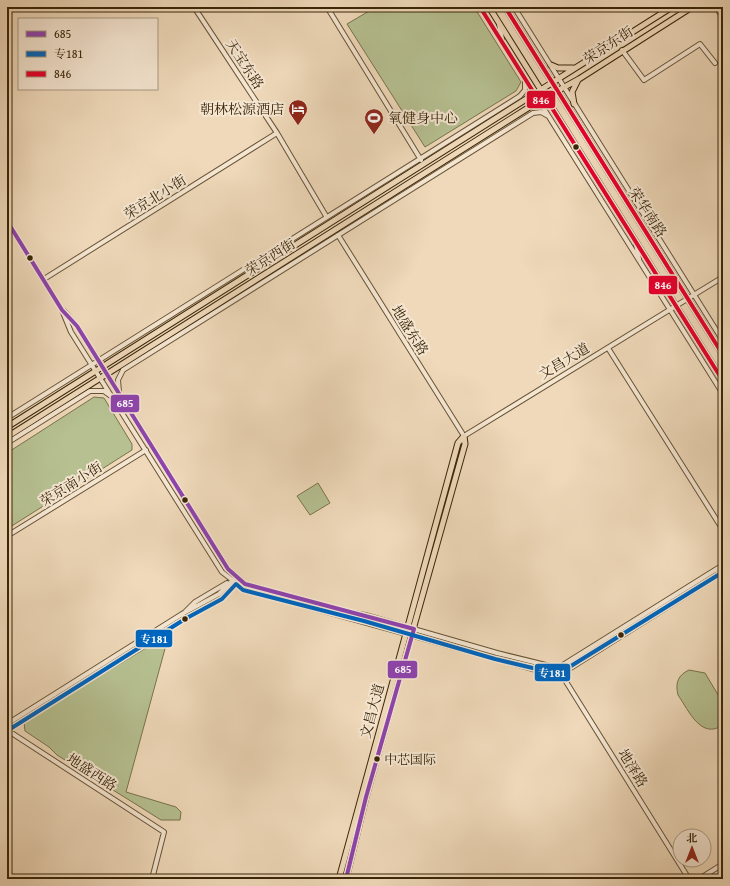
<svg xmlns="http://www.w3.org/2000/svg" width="730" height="886" font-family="'Gentium Book Plus','Noto Serif SC',serif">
<rect width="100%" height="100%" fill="#efd9ba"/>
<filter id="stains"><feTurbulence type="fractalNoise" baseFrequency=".005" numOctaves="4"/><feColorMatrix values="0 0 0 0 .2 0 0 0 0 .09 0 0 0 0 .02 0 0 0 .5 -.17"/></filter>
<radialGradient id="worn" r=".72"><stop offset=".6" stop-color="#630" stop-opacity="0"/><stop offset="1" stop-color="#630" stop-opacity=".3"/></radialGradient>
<path fill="#b6c091" stroke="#78734c" d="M376,7H474L521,82L516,91L425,147L347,24Z
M94,397L104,398L132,444V450L7,529V453Z
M318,483L330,503L310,515L297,496Z
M169,634L126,792L176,807L181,812L180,820H161L57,755L49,747L25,731L24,722Z
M689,670L705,673L723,703V725C701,740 689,711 678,695C675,683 678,675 689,670Z"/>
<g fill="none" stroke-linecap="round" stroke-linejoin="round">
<g stroke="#665334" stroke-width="6">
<path id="minor" d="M194,7L277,133L326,216
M327,7L421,160
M480,7L723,394
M514,7L723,341
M716,7L723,18
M722,7L723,9
M499,24L502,39
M622,50L644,80L700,44L715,63
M7,221L62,310L71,332L222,572L244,589L547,673L561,674L723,572
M338,235L464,436L723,277
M636,244L639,259
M44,279L277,133
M64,311L77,326L228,569L245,584L348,612L365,615L497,653L558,668L723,565
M608,348L723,530
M119,392L118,380L123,370L533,113L541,112L548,116
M7,418L520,96L525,90V79
M7,443L90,391H104L111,396
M7,536L146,450
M718,573L723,582
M185,612L195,602L227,583
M560,672L689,879
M7,724L182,614L219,594L234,579
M7,730L164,832L152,879
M699,879L723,864"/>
</g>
<g stroke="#392608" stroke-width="7">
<path id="major" d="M489,7L723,381
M505,7L723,355
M551,65L558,68H573
M574,104L572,92L578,80
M7,427L672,7
M7,437L539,101L579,79L692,7
M339,879L458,443L464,436
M346,879L366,797L465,444L464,436"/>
</g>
<use href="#minor" stroke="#f5e6d2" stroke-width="4"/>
<use href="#major" stroke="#efd9ba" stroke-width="5"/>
<g stroke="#f5e6d2" stroke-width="7">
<path id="bus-1" d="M7,221L62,310L77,326L228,569L245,584L414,629L366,797L346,879"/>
</g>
<g stroke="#f5e6d2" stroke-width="7">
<path id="bus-2" d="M10,729L185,619L222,599L236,584L243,590L364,621L495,659L558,674L723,572"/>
</g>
<g stroke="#f5e6d2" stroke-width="7">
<path id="bus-3" d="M480,7L539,101L545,97L723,381
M505,7L723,355"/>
</g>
<use href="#bus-1" stroke="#8e44ad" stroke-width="4"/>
<use href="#bus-2" stroke="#0065bd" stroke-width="4"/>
<use href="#bus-3" stroke="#e4002b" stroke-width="4"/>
</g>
<defs>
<g id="hotel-pin" transform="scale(1)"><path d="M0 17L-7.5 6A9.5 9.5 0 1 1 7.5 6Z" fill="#8f2418" stroke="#f5e6d2"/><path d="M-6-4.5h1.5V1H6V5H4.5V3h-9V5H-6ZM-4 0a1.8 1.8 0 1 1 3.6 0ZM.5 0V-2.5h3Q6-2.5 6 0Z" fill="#fff"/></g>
<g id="stadium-pin" transform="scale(1)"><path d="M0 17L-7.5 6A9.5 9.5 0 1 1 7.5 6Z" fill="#8f2418" stroke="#f5e6d2"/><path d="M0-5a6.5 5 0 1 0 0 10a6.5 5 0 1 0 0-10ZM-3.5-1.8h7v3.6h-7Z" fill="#fff"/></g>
</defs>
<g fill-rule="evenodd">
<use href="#hotel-pin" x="298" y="109"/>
<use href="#stadium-pin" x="374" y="118"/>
</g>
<g fill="#392608" stroke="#f5e6d2" stroke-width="1.5">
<circle cx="576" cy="147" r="3.5"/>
<circle cx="30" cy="258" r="3.5"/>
<circle cx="185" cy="500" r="3.5"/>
<circle cx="185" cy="619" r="3.5"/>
<circle cx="621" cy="635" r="3.5"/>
<circle cx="377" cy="759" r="3.5"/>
</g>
<g text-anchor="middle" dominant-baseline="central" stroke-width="4" stroke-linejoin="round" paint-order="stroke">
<g font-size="13" fill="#392608" stroke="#f5e6d2" text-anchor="start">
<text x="384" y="759">中芯国际</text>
</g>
<g font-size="14" fill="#392608" stroke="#f5e6d2">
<text transform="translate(608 45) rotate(-33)">荣京东街</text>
<text transform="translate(245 64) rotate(57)">天宝东路</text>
<text transform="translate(155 197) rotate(-32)">荣京北小街</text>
<text transform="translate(648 212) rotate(57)">荣华南路</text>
<text transform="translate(270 257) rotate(-32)">荣京西街</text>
<text transform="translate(410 330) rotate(58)">地盛东路</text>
<text transform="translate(564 361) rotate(-31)">文昌大道</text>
<text transform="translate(71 484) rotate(-32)">荣京南小街</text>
<text transform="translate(372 711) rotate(-75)">文昌大道</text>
<text transform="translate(633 768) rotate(58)">地泽路</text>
<text transform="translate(92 772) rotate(33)">地盛西路</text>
</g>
<g font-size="14" fill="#392608" stroke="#f5e6d2" text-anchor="end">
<text x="284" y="109">朝林松源酒店</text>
<text x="388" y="118" text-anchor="start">氧健身中心</text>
</g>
</g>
<g stroke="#f5e6d2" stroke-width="1.5">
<rect x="526" y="90" width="30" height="19" rx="4" fill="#e4002b"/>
<rect x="648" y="275" width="30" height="20" rx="4" fill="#e4002b"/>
<rect x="110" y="394" width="30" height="19" rx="4" fill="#8e44ad"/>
<rect x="135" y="629" width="38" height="19" rx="4" fill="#0065bd"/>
<rect x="387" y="660" width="31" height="19" rx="4" fill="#8e44ad"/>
<rect x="534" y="663" width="37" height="19" rx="4" fill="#0065bd"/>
</g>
<g font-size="11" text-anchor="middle" font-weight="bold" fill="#fff">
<text x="541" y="104">846</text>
<text x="663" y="289">846</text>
<text x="125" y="407">685</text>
<text x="154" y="643">专181</text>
<text x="403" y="673">685</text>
<text x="552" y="677">专181</text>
</g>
<rect width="730" height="886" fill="none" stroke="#efd9ba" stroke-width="24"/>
<rect x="8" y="8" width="714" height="870" fill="none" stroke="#392608" stroke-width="2"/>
<rect x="12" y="12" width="706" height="862" fill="none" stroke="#392608"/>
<rect x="18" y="18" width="140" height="72" fill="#f5e6d2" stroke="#aa9981"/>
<rect x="26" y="31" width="20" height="6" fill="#8e44ad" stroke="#aa9981"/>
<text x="54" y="38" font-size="12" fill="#392608">685</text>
<rect x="26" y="51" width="20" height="6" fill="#0065bd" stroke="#aa9981"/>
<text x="54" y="58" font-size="12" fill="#392608">专181</text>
<rect x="26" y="71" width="20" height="6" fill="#e4002b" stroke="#aa9981"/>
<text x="54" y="78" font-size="12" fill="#392608">846</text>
<g transform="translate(692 848)"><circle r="19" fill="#f5e6d2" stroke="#aa9981"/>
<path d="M0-3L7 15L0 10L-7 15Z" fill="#8f2418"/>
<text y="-6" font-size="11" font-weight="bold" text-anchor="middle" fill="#392608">北</text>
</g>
<rect width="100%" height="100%" filter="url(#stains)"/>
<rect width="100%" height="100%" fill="url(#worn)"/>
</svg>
